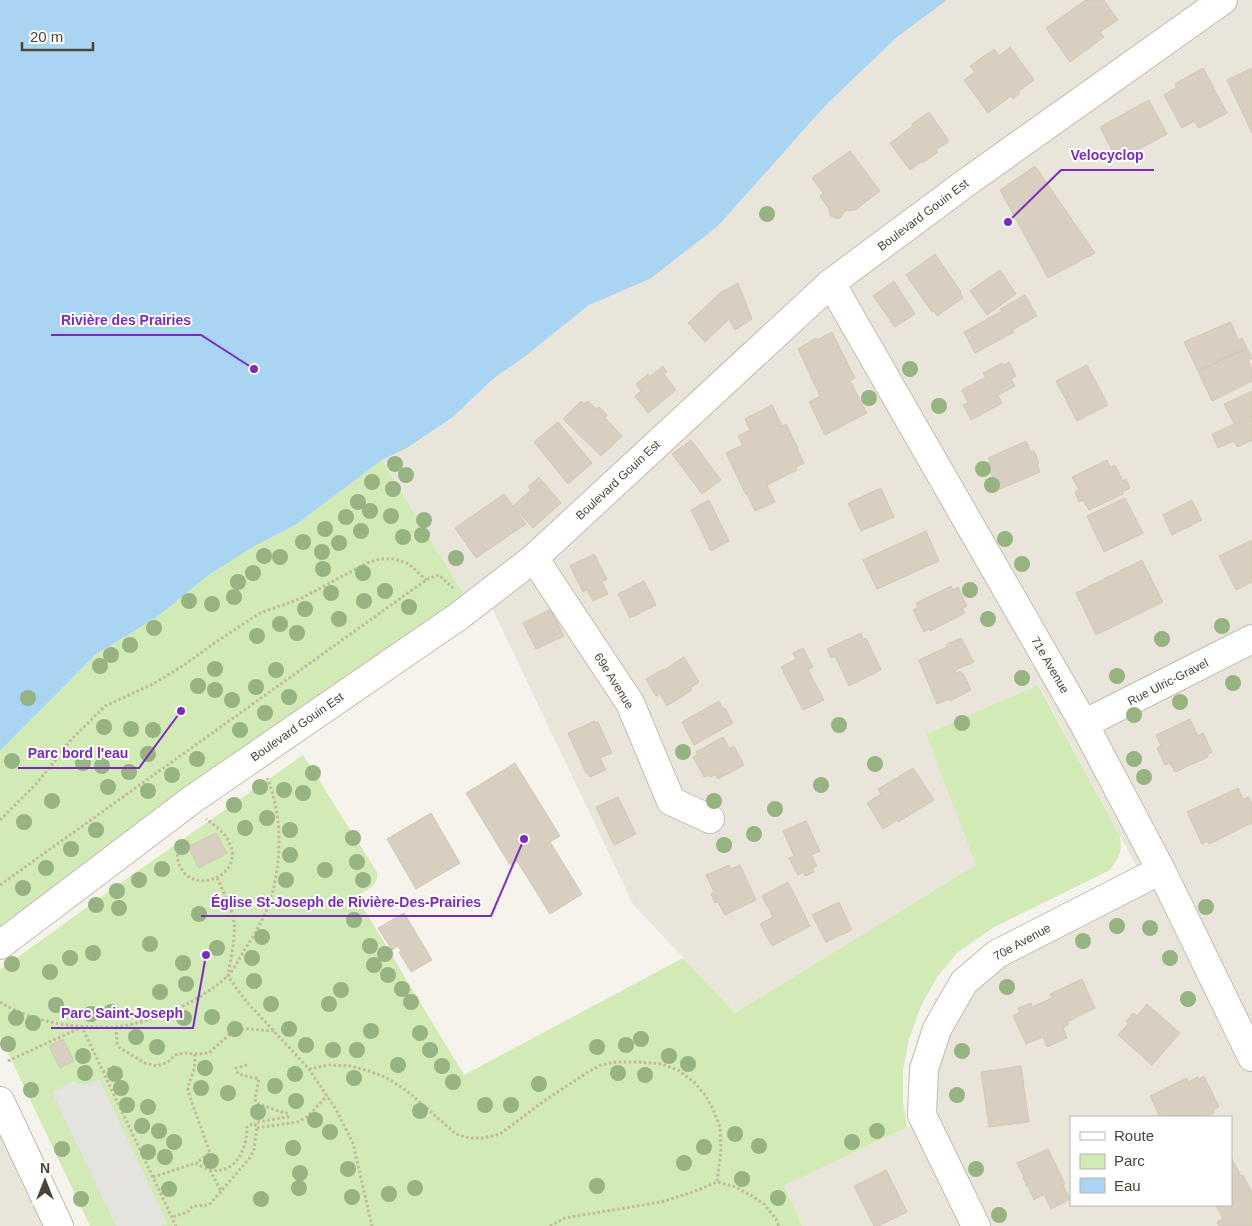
<svg xmlns="http://www.w3.org/2000/svg" width="1252" height="1226" font-family="Arial,sans-serif">
<rect width="100%" height="100%" fill="#f6f3ec"/>
<path fill="#eae5da" fill-rule="evenodd" d="M947,0H1252V1226H802L784,1186L907,1127L934,1111L931,1021L934,999L1146,884L1039,685L926,734L977,865L735,1013L633,904L492,608L471,606L382,460L407,448L453,417L493,379L523,358L589,305L650,279L718,226L825,106L897,37ZM1071,1117H1231V1205H1071Z
M0,1109L54,1226H0Z"/>
<path fill="#d2eab5" d="M382,460L471,606L0,947V751L95,655L157,617L209,575L253,547L297,524Z
M1038,685L1120,836C1122,853 1120,856 1110,870L994,927L958,952L937,977L921,1006L909,1039L903,1070V1102L907,1127L784,1186L802,1226H90L0,1036V970L108,892L303,755L377,872C379,886 367,890 356,896L464,1075L683,958L735,1013L976,865L926,734Z"/>
<path fill="#e5e3e0" d="M99,1079L167,1223L160,1226H116L52,1092L75,1081L78,1084L85,1085Z"/>
<path fill="#a9d4f2" d="M0,0H947L897,37L825,106L718,226L650,279L589,305L523,358L493,379L453,417L407,448L382,460L297,524L253,547L209,575L157,617L95,655L0,751Z"/>
<path fill="#d8cfc1" stroke="#d3c7b4" d="M1086,0H1104L1118,20L1100,32L1104,37L1070,62L1046,28Z
M1010,47L1034,80L1019,91L1020,93L1013,99L1011,96L988,113L964,80L975,72L970,66L994,49L999,56Z
M1203,68L1227,113L1199,128L1194,121L1182,128L1164,95L1177,87L1175,84Z
M1252,68V133L1227,80Z
M1149,100L1167,134L1118,161L1100,127Z
M929,112L949,141L936,150L938,152L923,163L922,161L910,170L890,143L913,126L912,124Z
M850,151L880,191L855,210L844,211V213L840,218H834L830,215L829,209L820,196L823,193L812,178Z
M1035,166L1095,253L1048,278L1000,190Z
M935,254L961,292L960,293L963,298L937,316L934,311L932,312L906,275Z
M1000,270L1016,294L987,315L970,291Z
M894,281L915,314L895,327L873,296Z
M738,283L752,319L735,330L729,319L705,342L688,323L720,293Z
M1025,295L1037,316L1012,330L1014,332L975,353L964,332L1002,311L1000,309Z
M1230,322L1233,327L1238,340L1242,338L1247,348L1198,371L1184,342Z
M832,332L855,378L850,381L867,413L825,435L809,402L820,396L798,349L816,338L817,340Z
M1247,348L1252,358L1248,361L1252,369V381L1212,401L1198,371Z
M1009,362L1016,376L1011,379L1015,386L998,395L1002,403L971,420L963,405L968,403L962,390L986,377L983,373L1002,363L1004,365Z
M1087,365L1108,405L1077,421L1056,381Z
M663,366L667,372L664,374L676,390L648,413L635,396L641,391L636,384L648,374L650,377Z
M1252,391V416L1234,424L1224,404Z
M581,401L584,404L588,401L596,409L599,407L607,415L605,418L622,436L601,456L563,419Z
M772,405L782,426L786,424L798,448L797,449L804,463L796,467L797,470L767,485L775,502L755,511L747,494L746,495L726,453L743,445L738,436L750,430L745,419Z
M1252,416V440L1237,447L1234,441L1218,448L1212,434Z
M558,422L592,463L568,484L534,442Z
M691,440L721,480L702,494L672,454Z
M1026,441L1031,452L1034,451L1039,463L1037,465L1040,472L998,490L987,463L990,461L988,458Z
M1107,460L1110,467L1115,465L1123,481L1126,479L1130,488L1122,492L1123,494L1089,510L1083,500L1079,502L1075,492L1079,490L1072,477Z
M539,477L561,503L533,528L513,506L531,490L528,487Z
M881,488L894,517L861,531L848,503Z
M504,494L526,524L476,558L455,528Z
M1125,498L1143,533L1104,552L1087,516Z
M709,500L729,541L711,551L691,510Z
M1192,500L1202,520L1172,535L1163,515Z
M926,531L939,561L877,589L863,560Z
M1252,540V582L1236,590L1219,556Z
M594,554L607,579L602,582L608,594L593,601L587,590L583,592L570,566Z
M1142,560L1163,602L1096,635L1076,593Z
M644,581L656,605L630,618L618,594Z
M951,586L953,590L958,587L967,606L962,609L965,613L930,631L929,629L924,632L913,610L918,607L916,603Z
M551,609L564,636L536,649L523,623Z
M861,633L863,639L866,638L881,670L849,686L835,656L831,658L827,649Z
M961,638L974,662L955,670L956,673L960,671L961,673H963L971,690L950,701L949,699L937,704L919,660L947,647V644Z
M803,648L813,667L808,670L824,700L803,710L781,667L796,659L793,653Z
M684,657L699,682L690,688L692,690L667,706L660,694L656,696L646,679L663,669L664,670Z
M719,701L723,709L725,708L733,723L694,745L682,722Z
M1190,719L1198,736L1203,733L1212,752L1207,755L1208,757L1175,772L1170,763L1165,765L1157,748L1161,746L1156,735Z
M595,721L596,723L598,722L612,753L600,758L606,770L590,777L587,773H586L568,733Z
M723,737L729,748L734,746L744,765L718,779L715,775L710,777L709,775L704,777L693,757L698,755L696,752Z
M515,763L560,836L550,842L582,894L550,914L517,861L510,865L466,793Z
M913,768L934,800L898,822L897,820L883,829L867,803L881,794L878,789Z
M1238,788L1243,799L1249,797L1252,804V823L1209,844L1208,841L1202,844L1187,812Z
M618,797L636,834L614,845L596,807Z
M431,813L460,863L416,889L387,839Z
M806,821L820,851L811,855L817,866L812,868L814,872L805,876L803,872L798,875L789,858L794,856L783,831Z
M216,833L227,853L199,868L188,847Z
M729,865L731,869L740,865L756,900L725,915L718,902L715,903L711,894L714,892L706,875Z
M788,882L810,926L772,946L760,924L773,917L762,896Z
M839,902L852,930L826,942L812,915Z
M404,913L432,960L411,972L399,952L401,951L398,946L392,950L378,928Z
M1082,979L1095,1008L1067,1022L1068,1025L1063,1028L1067,1038L1047,1047L1043,1037L1026,1044L1013,1016L1020,1012L1018,1008L1031,1003L1032,1007L1052,998L1050,994Z
M1147,1004L1180,1033L1152,1065L1118,1035L1128,1024L1126,1021L1133,1013L1137,1016Z
M63,1039L74,1061L60,1068L49,1046Z
M1021,1066L1029,1122L989,1127L981,1072Z
M1204,1076L1219,1107L1213,1110L1214,1113L1204,1117H1160L1150,1096L1187,1078L1188,1082L1198,1077L1199,1079Z
M1048,1149L1065,1184L1063,1185L1070,1199L1051,1209L1044,1194L1034,1200L1028,1186L1027,1187L1025,1182L1023,1178L1024,1177L1017,1163Z
M1231,1157L1241,1176L1243,1175L1252,1193V1226H1219L1217,1222L1223,1219L1216,1205H1231Z
M886,1170L907,1212L878,1226H874L854,1186Z"/>
<g fill="none" stroke-linecap="round" stroke-linejoin="round">
<g stroke="#c2bbae" stroke-width="30">
<path id="minor" d="M831,283L1084,724L1161,870L1252,1057
M534,558L630,703L671,801L710,819
M1084,724L1252,639
M0,945L193,799L459,616L534,558L831,283L967,182L1223,0
M0,1101L59,1226
M976,1226L922,1115L924,1069L937,1029L964,982L997,954L1161,870"/>
</g>
<path stroke="#c4b79f" stroke-width="3" stroke-dasharray="2.5 2.5" stroke-linecap="butt" d="M0,820L36,784L54,762L70,741L105,706L153,684L184,665L216,642L260,613L302,598L367,563L380,559H395L409,564L426,580
M177,844C177,849 177,855 178,860C187,899 245,877 230,844C226,833 215,826 206,819
M217,878C224,892 231,906 234,922C236,938 230,960 228,976L245,1000L309,1069L335,1108L353,1143L372,1226
M0,885L426,580L432,577L439,575L453,588
M0,1002C29,1020 64,1027 98,1027C104,1027 111,1028 117,1027C157,1021 196,1003 227,977C234,970 240,957 245,949C254,935 265,917 270,901C282,862 283,816 267,778
M116,1027L117,1043L120,1048L145,1063L157,1066L168,1062L175,1055L184,1053L195,1054L209,1053L231,1033L238,1030L247,1029L274,1031
M195,1054C195,1061 195,1068 192,1075C190,1081 188,1084 188,1091L210,1153L196,1163
M8,1061L82,1027L176,1226
M247,1065L236,1068L238,1074L259,1079L255,1099L256,1103L284,1113H288V1117L257,1122L255,1124
M309,1069L329,1065L351,1066L369,1071L387,1078L407,1091L456,1134L469,1138H483L500,1134L544,1101L588,1072L601,1065L616,1062H638L662,1064L678,1070L694,1082L705,1095L713,1109L720,1127L721,1150L717,1182
M103,1072L115,1066
M257,1128L297,1122L307,1117L327,1096
M210,1170L221,1191
M153,1177L196,1163C200,1166 206,1169 211,1170C236,1174 247,1149 247,1127L249,1125L255,1124L257,1128L255,1141L254,1150L249,1159L209,1205L194,1206L190,1208L188,1212L172,1217
M550,1226L565,1218L661,1202L693,1192L717,1182L736,1187L752,1196L764,1204L776,1219L779,1226"/>
<use href="#minor" stroke="#fff" stroke-width="28"/>
</g>
<g fill="#97b381">
<circle cx="767" cy="214" r="8"/>
<circle cx="910" cy="369" r="8"/>
<circle cx="869" cy="398" r="8"/>
<circle cx="939" cy="406" r="8"/>
<circle cx="395" cy="464" r="8"/>
<circle cx="983" cy="469" r="8"/>
<circle cx="406" cy="475" r="8"/>
<circle cx="372" cy="482" r="8"/>
<circle cx="992" cy="485" r="8"/>
<circle cx="393" cy="489" r="8"/>
<circle cx="358" cy="502" r="8"/>
<circle cx="370" cy="511" r="8"/>
<circle cx="391" cy="516" r="8"/>
<circle cx="346" cy="517" r="8"/>
<circle cx="424" cy="520" r="8"/>
<circle cx="325" cy="529" r="8"/>
<circle cx="361" cy="531" r="8"/>
<circle cx="422" cy="535" r="8"/>
<circle cx="403" cy="537" r="8"/>
<circle cx="1005" cy="539" r="8"/>
<circle cx="303" cy="542" r="8"/>
<circle cx="339" cy="543" r="8"/>
<circle cx="322" cy="552" r="8"/>
<circle cx="264" cy="556" r="8"/>
<circle cx="280" cy="557" r="8"/>
<circle cx="456" cy="558" r="8"/>
<circle cx="1022" cy="564" r="8"/>
<circle cx="323" cy="569" r="8"/>
<circle cx="253" cy="573" r="8"/>
<circle cx="363" cy="573" r="8"/>
<circle cx="238" cy="582" r="8"/>
<circle cx="970" cy="590" r="8"/>
<circle cx="385" cy="591" r="8"/>
<circle cx="331" cy="593" r="8"/>
<circle cx="234" cy="597" r="8"/>
<circle cx="189" cy="601" r="8"/>
<circle cx="364" cy="601" r="8"/>
<circle cx="212" cy="604" r="8"/>
<circle cx="409" cy="607" r="8"/>
<circle cx="305" cy="609" r="8"/>
<circle cx="339" cy="619" r="8"/>
<circle cx="988" cy="619" r="8"/>
<circle cx="280" cy="624" r="8"/>
<circle cx="1222" cy="626" r="8"/>
<circle cx="154" cy="628" r="8"/>
<circle cx="297" cy="633" r="8"/>
<circle cx="257" cy="636" r="8"/>
<circle cx="1162" cy="639" r="8"/>
<circle cx="130" cy="645" r="8"/>
<circle cx="111" cy="655" r="8"/>
<circle cx="100" cy="666" r="8"/>
<circle cx="215" cy="669" r="8"/>
<circle cx="276" cy="670" r="8"/>
<circle cx="1117" cy="676" r="8"/>
<circle cx="1022" cy="678" r="8"/>
<circle cx="1233" cy="683" r="8"/>
<circle cx="198" cy="686" r="8"/>
<circle cx="256" cy="687" r="8"/>
<circle cx="215" cy="690" r="8"/>
<circle cx="289" cy="697" r="8"/>
<circle cx="28" cy="698" r="8"/>
<circle cx="232" cy="700" r="8"/>
<circle cx="1180" cy="702" r="8"/>
<circle cx="265" cy="713" r="8"/>
<circle cx="1134" cy="715" r="8"/>
<circle cx="962" cy="723" r="8"/>
<circle cx="839" cy="725" r="8"/>
<circle cx="104" cy="727" r="8"/>
<circle cx="131" cy="729" r="8"/>
<circle cx="153" cy="730" r="8"/>
<circle cx="240" cy="730" r="8"/>
<circle cx="683" cy="752" r="8"/>
<circle cx="148" cy="754" r="8"/>
<circle cx="197" cy="759" r="8"/>
<circle cx="1134" cy="759" r="8"/>
<circle cx="12" cy="761" r="8"/>
<circle cx="83" cy="763" r="8"/>
<circle cx="875" cy="764" r="8"/>
<circle cx="102" cy="766" r="8"/>
<circle cx="129" cy="772" r="8"/>
<circle cx="313" cy="773" r="8"/>
<circle cx="172" cy="775" r="8"/>
<circle cx="1144" cy="777" r="8"/>
<circle cx="821" cy="785" r="8"/>
<circle cx="108" cy="787" r="8"/>
<circle cx="260" cy="787" r="8"/>
<circle cx="284" cy="790" r="8"/>
<circle cx="148" cy="791" r="8"/>
<circle cx="303" cy="793" r="8"/>
<circle cx="52" cy="801" r="8"/>
<circle cx="714" cy="801" r="8"/>
<circle cx="234" cy="805" r="8"/>
<circle cx="775" cy="809" r="8"/>
<circle cx="267" cy="818" r="8"/>
<circle cx="24" cy="822" r="8"/>
<circle cx="245" cy="828" r="8"/>
<circle cx="96" cy="830" r="8"/>
<circle cx="290" cy="830" r="8"/>
<circle cx="754" cy="834" r="8"/>
<circle cx="353" cy="838" r="8"/>
<circle cx="724" cy="845" r="8"/>
<circle cx="182" cy="847" r="8"/>
<circle cx="71" cy="849" r="8"/>
<circle cx="290" cy="855" r="8"/>
<circle cx="357" cy="862" r="8"/>
<circle cx="46" cy="868" r="8"/>
<circle cx="162" cy="869" r="8"/>
<circle cx="325" cy="870" r="8"/>
<circle cx="139" cy="880" r="8"/>
<circle cx="286" cy="880" r="8"/>
<circle cx="363" cy="880" r="8"/>
<circle cx="23" cy="888" r="8"/>
<circle cx="117" cy="891" r="8"/>
<circle cx="96" cy="905" r="8"/>
<circle cx="1206" cy="907" r="8"/>
<circle cx="119" cy="908" r="8"/>
<circle cx="199" cy="914" r="8"/>
<circle cx="354" cy="920" r="8"/>
<circle cx="1117" cy="926" r="8"/>
<circle cx="1150" cy="928" r="8"/>
<circle cx="262" cy="937" r="8"/>
<circle cx="1083" cy="941" r="8"/>
<circle cx="150" cy="944" r="8"/>
<circle cx="370" cy="946" r="8"/>
<circle cx="217" cy="948" r="8"/>
<circle cx="93" cy="953" r="8"/>
<circle cx="385" cy="954" r="8"/>
<circle cx="70" cy="958" r="8"/>
<circle cx="252" cy="958" r="8"/>
<circle cx="1170" cy="958" r="8"/>
<circle cx="183" cy="963" r="8"/>
<circle cx="12" cy="964" r="8"/>
<circle cx="374" cy="965" r="8"/>
<circle cx="50" cy="972" r="8"/>
<circle cx="388" cy="975" r="8"/>
<circle cx="254" cy="981" r="8"/>
<circle cx="186" cy="984" r="8"/>
<circle cx="1007" cy="987" r="8"/>
<circle cx="402" cy="989" r="8"/>
<circle cx="341" cy="990" r="8"/>
<circle cx="160" cy="992" r="8"/>
<circle cx="1188" cy="999" r="8"/>
<circle cx="411" cy="1002" r="8"/>
<circle cx="271" cy="1004" r="8"/>
<circle cx="329" cy="1004" r="8"/>
<circle cx="56" cy="1005" r="8"/>
<circle cx="111" cy="1012" r="8"/>
<circle cx="91" cy="1014" r="8"/>
<circle cx="212" cy="1017" r="8"/>
<circle cx="16" cy="1018" r="8"/>
<circle cx="184" cy="1018" r="8"/>
<circle cx="33" cy="1023" r="8"/>
<circle cx="235" cy="1029" r="8"/>
<circle cx="289" cy="1029" r="8"/>
<circle cx="371" cy="1031" r="8"/>
<circle cx="420" cy="1033" r="8"/>
<circle cx="136" cy="1037" r="8"/>
<circle cx="641" cy="1039" r="8"/>
<circle cx="8" cy="1044" r="8"/>
<circle cx="306" cy="1045" r="8"/>
<circle cx="626" cy="1045" r="8"/>
<circle cx="157" cy="1047" r="8"/>
<circle cx="597" cy="1047" r="8"/>
<circle cx="333" cy="1050" r="8"/>
<circle cx="357" cy="1050" r="8"/>
<circle cx="430" cy="1050" r="8"/>
<circle cx="962" cy="1051" r="8"/>
<circle cx="83" cy="1056" r="8"/>
<circle cx="669" cy="1056" r="8"/>
<circle cx="688" cy="1064" r="8"/>
<circle cx="398" cy="1065" r="8"/>
<circle cx="442" cy="1066" r="8"/>
<circle cx="205" cy="1068" r="8"/>
<circle cx="85" cy="1073" r="8"/>
<circle cx="618" cy="1073" r="8"/>
<circle cx="115" cy="1074" r="8"/>
<circle cx="295" cy="1074" r="8"/>
<circle cx="645" cy="1075" r="8"/>
<circle cx="354" cy="1078" r="8"/>
<circle cx="453" cy="1082" r="8"/>
<circle cx="539" cy="1084" r="8"/>
<circle cx="275" cy="1086" r="8"/>
<circle cx="121" cy="1088" r="8"/>
<circle cx="201" cy="1088" r="8"/>
<circle cx="31" cy="1090" r="8"/>
<circle cx="228" cy="1093" r="8"/>
<circle cx="957" cy="1095" r="8"/>
<circle cx="296" cy="1101" r="8"/>
<circle cx="127" cy="1105" r="8"/>
<circle cx="485" cy="1105" r="8"/>
<circle cx="511" cy="1105" r="8"/>
<circle cx="148" cy="1107" r="8"/>
<circle cx="420" cy="1111" r="8"/>
<circle cx="258" cy="1112" r="8"/>
<circle cx="315" cy="1120" r="8"/>
<circle cx="142" cy="1126" r="8"/>
<circle cx="159" cy="1131" r="8"/>
<circle cx="877" cy="1131" r="8"/>
<circle cx="330" cy="1132" r="8"/>
<circle cx="735" cy="1134" r="8"/>
<circle cx="174" cy="1142" r="8"/>
<circle cx="852" cy="1142" r="8"/>
<circle cx="759" cy="1146" r="8"/>
<circle cx="704" cy="1147" r="8"/>
<circle cx="293" cy="1148" r="8"/>
<circle cx="62" cy="1149" r="8"/>
<circle cx="148" cy="1152" r="8"/>
<circle cx="165" cy="1157" r="8"/>
<circle cx="211" cy="1161" r="8"/>
<circle cx="684" cy="1163" r="8"/>
<circle cx="348" cy="1169" r="8"/>
<circle cx="976" cy="1169" r="8"/>
<circle cx="300" cy="1173" r="8"/>
<circle cx="742" cy="1179" r="8"/>
<circle cx="597" cy="1186" r="8"/>
<circle cx="299" cy="1188" r="8"/>
<circle cx="415" cy="1188" r="8"/>
<circle cx="169" cy="1189" r="8"/>
<circle cx="389" cy="1194" r="8"/>
<circle cx="352" cy="1197" r="8"/>
<circle cx="778" cy="1198" r="8"/>
<circle cx="81" cy="1199" r="8"/>
<circle cx="261" cy="1199" r="8"/>
<circle cx="999" cy="1215" r="8"/>
</g>
<g text-anchor="middle" dominant-baseline="central" stroke-width="4" stroke-linejoin="round" paint-order="stroke">
<g font-size="12" fill="#4b4439" stroke="#fff">
<text transform="translate(923 215) rotate(-37)">Boulevard Gouin Est</text>
<text transform="translate(618 480) rotate(-43)">Boulevard Gouin Est</text>
<text transform="translate(1050 665) rotate(60)">71e Avenue</text>
<text transform="translate(614 681) rotate(58)">69e Avenue</text>
<text transform="translate(1168 682) rotate(-27)">Rue Ulric-Gravel</text>
<text transform="translate(297 727) rotate(-35)">Boulevard Gouin Est</text>
<text transform="translate(1022 942) rotate(-29)">70e Avenue</text>
</g>
</g>
<path fill="none" stroke="#7b2cbf" stroke-width="2" d="M1008 222L1061 170H1154M254 369L201 335H51M181 711L139 768H18M524 839L491 916H201M206 955L193 1028H51"/>
<g fill="#7b2cbf" stroke="#fff" stroke-width="2">
<circle cx="1008" cy="222" r="5"/>
<circle cx="254" cy="369" r="5"/>
<circle cx="181" cy="711" r="5"/>
<circle cx="524" cy="839" r="5"/>
<circle cx="206" cy="955" r="5"/>
</g>
<g font-size="14" text-anchor="middle" font-weight="bold" fill="#7b2cbf" stroke="#fff" stroke-width="4" stroke-linejoin="round" paint-order="stroke">
<text x="1107" y="160">Velocyclop</text>
<text x="126" y="325">Rivière des Prairies</text>
<text x="78" y="758">Parc bord l'eau</text>
<text x="346" y="907">Église St-Joseph de Rivière-Des-Prairies</text>
<text x="122" y="1018">Parc Saint-Joseph</text>
</g>
<rect x="1070" y="1116" width="162" height="90" fill="#ffffff" stroke="#b7b4b0"/>
<rect x="1080" y="1132" width="25" height="8" fill="#ffffff" stroke="#b7b4b0"/>
<text x="1114" y="1141" font-size="15" fill="#4b4439">Route</text>
<rect x="1080" y="1154" width="25" height="15" fill="#d2eab5" stroke="#b7b4b0"/>
<text x="1114" y="1166" font-size="15" fill="#4b4439">Parc</text>
<rect x="1080" y="1178" width="25" height="15" fill="#a9d4f2" stroke="#b7b4b0"/>
<text x="1114" y="1191" font-size="15" fill="#4b4439">Eau</text>
<g transform="translate(45 1181)" stroke="#ffffff" stroke-width="4" paint-order="stroke">
<path d="M0-4L9 19L0 12L-9 19Z" fill="#4b4439"/>
<text y="-8" font-size="14" font-weight="bold" text-anchor="middle" fill="#4b4439">N</text>
</g>
<path d="M22 42v8h71v-8" fill="none" stroke="#4b4439" stroke-width="2.5"/>
<text x="30" y="42" font-size="15" fill="#4b4439" stroke="#ffffff" stroke-width="4" paint-order="stroke">20 m</text>
</svg>
